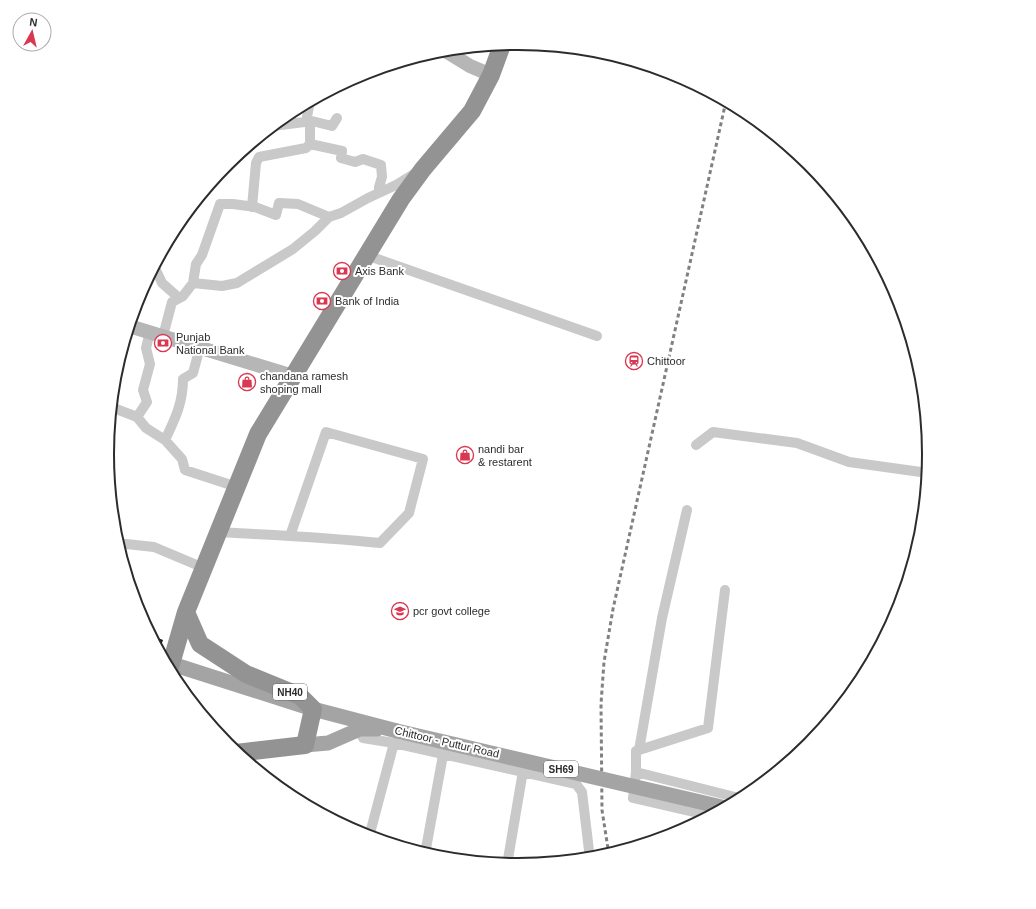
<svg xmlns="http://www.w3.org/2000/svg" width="1036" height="909" font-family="Helvetica,sans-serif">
<rect width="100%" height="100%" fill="#fff"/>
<path fill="#131313" d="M150,635L163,640L160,648L156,646Z"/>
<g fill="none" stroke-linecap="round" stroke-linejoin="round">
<path stroke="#c9c9c9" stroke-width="10" d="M310,121V144L342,151L341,158L355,162L363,159L381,165L382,177L379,187V193
M306,122L310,101
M273,126L312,121L332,126L337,118
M252,207L256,163L259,157L306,148L310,144
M366,255L597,336
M153,269L156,270L162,283L179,298
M193,283L196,264L202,255L220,204H233L255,207L276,215L279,203L298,204L329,217
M163,336L172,302L183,296L193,283L222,286L237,283L293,249L315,231L329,217L341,213L368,198L396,185L414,174
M111,407L137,417L146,428L165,440L182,459L185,470L237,487
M137,417L147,402L143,390L150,364L146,348L150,332
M165,440C175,419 183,403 183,379L193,373L200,347
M696,445L713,432L797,443L849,462L928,473
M687,510L662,618L639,750L636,751V772L633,798L711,816
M218,532C272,535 326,537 380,543L409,513L423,459L326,432L290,536
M117,543L154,547L204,568
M358,724L363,738L394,743L369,837
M394,743L576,784L582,792L590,859
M636,751L708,728L725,590
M636,772L743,799
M425,854L443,755
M507,865L523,771"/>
<path stroke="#b6b6b6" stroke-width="14" d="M444,50L470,66L491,75
M129,326L293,376"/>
<path stroke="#a4a4a4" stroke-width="15" d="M172,664L313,709L397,731
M305,745L328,743L360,729H377"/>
<path stroke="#939393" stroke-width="18" d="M186,612L200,644L246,674L300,696L313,709L305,745L236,753
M169,671L186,612L258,434L401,199L423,169L472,111L491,75L502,45"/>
<path stroke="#818181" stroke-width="3" stroke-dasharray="4 3" stroke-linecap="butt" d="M609,855L602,810L601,704L604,662L613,609L726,101"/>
<path stroke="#a4a4a4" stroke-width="15" d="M397,731L726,808"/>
</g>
<defs>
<g id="bank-ring" transform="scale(0.9)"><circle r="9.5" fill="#fff" stroke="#da3751" stroke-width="1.5"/><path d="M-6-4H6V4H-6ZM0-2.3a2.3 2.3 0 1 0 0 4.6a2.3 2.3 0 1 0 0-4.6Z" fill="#da3751"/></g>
<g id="station-ring" transform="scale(0.9)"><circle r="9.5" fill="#fff" stroke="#da3751" stroke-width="1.5"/><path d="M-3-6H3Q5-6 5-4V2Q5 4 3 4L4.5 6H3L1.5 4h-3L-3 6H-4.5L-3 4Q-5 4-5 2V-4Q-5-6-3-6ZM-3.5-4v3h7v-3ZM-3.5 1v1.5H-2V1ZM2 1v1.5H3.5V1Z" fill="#da3751"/></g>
<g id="shop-ring" transform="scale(0.9)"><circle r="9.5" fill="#fff" stroke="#da3751" stroke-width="1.5"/><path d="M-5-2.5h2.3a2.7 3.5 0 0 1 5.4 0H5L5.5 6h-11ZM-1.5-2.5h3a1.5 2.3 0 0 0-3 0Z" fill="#da3751"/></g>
<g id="university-ring" transform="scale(0.9)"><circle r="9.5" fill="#fff" stroke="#da3751" stroke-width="1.5"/><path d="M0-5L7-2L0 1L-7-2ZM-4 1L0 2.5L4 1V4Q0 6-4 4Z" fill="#da3751"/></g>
</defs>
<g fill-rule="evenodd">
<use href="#bank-ring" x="342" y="271"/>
<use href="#bank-ring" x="322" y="301"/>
<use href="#bank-ring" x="163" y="343"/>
<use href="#station-ring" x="634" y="361"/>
<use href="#shop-ring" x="247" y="382"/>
<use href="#shop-ring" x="465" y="455"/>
<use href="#university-ring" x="400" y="611"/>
</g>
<g text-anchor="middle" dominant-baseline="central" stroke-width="4" stroke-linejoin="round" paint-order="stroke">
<g fill="#fff" stroke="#6b6b6b" stroke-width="1">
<rect x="273" y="684" width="34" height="16" rx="3"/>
<rect x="544" y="761" width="34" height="16" rx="3"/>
</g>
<g font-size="10" font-weight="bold" fill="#2c2c2c">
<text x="290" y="692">NH40</text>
<text x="561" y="769">SH69</text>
</g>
<g font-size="11" fill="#2c2c2c" stroke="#fff" text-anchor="start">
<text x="355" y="271">Axis Bank</text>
<text x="335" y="301">Bank of India</text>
<text x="176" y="337">Punjab<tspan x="176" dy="13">National Bank</tspan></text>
<text x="647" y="361">Chittoor</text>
<text x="260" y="376">chandana ramesh<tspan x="260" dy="13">shoping mall</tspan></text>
<text x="478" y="449">nandi bar<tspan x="478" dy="13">&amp; restarent</tspan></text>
<text x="413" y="611">pcr govt college</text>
</g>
<g font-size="11" fill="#2c2c2c" stroke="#fff">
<text transform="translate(447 742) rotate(13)">Chittoor - Puttur Road</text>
</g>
</g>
<path d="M0 0H1036V909H0ZM114 454a404 404 0 1 1 808 0a404 404 0 1 1-808 0Z" fill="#fff" fill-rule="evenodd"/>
<path fill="none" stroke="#2c2c2c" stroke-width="2" d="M114 454a404 404 0 1 1 808 0a404 404 0 1 1-808 0Z"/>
<g transform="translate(32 32) rotate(8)"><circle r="19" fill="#ffffff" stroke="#ababab"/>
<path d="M0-3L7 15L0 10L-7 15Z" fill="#da3751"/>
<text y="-6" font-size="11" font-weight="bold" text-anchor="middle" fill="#2c2c2c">N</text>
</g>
</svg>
